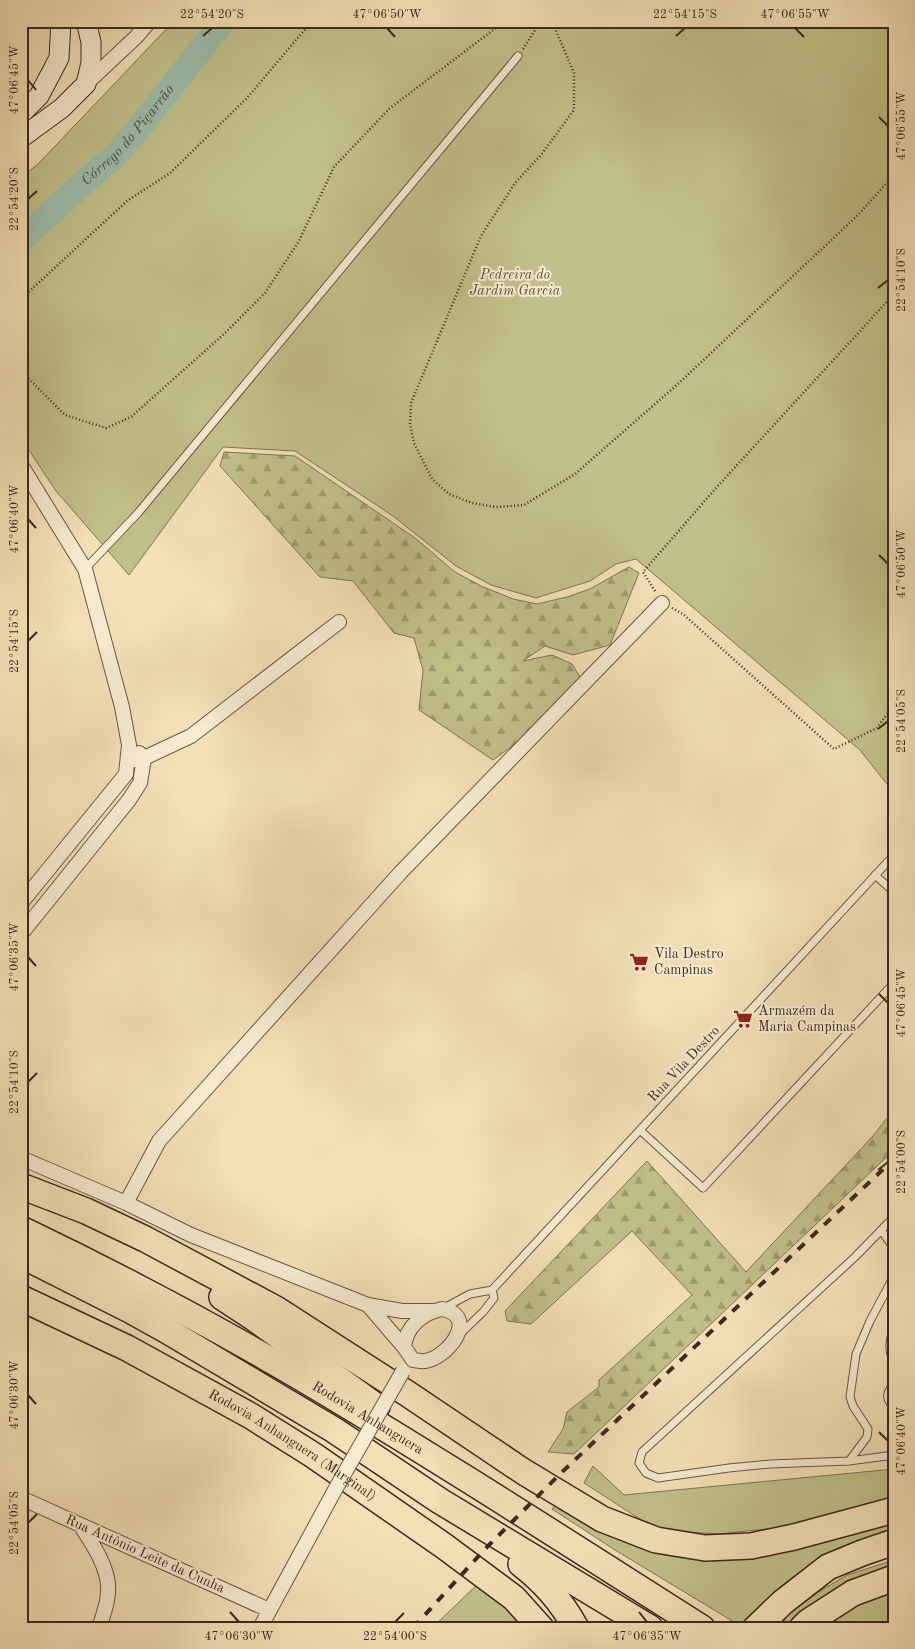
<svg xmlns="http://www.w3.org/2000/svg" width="915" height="1649" font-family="'Old Standard TT',serif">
<defs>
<pattern id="forest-firs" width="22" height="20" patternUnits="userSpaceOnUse" patternTransform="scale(1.25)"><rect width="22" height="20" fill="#c2c08a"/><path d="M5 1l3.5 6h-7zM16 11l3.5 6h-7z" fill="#9f9c70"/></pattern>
</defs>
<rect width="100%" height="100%" fill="#f3e0b7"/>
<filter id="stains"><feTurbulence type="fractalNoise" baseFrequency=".004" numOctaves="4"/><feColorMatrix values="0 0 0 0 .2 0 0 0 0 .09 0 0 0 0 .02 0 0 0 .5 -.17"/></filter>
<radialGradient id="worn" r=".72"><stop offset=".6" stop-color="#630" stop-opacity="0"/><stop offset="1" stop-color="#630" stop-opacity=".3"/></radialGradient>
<path fill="#c2c08a" stroke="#807455" d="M174,21H894V793L860,750L636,559L616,564L590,581L536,598L491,585L456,566L393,516L295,451L223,447L129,575L56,491L21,438V178L39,163Z
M593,1466L624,1495L894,1469V1503L775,1528L719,1534L657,1530L584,1483Z
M559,1502L658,1547L894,1522V1531L818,1560L781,1586L739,1625L615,1550L552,1509Z
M894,1560V1569L806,1611L786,1628H781L787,1615L820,1591L847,1575Z
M481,1581L533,1628H432Z
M894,1587V1628H816L866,1597Z"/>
<path fill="url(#forest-firs)" stroke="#807455" d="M224,452L295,456L415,538L455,572L481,586L513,599L537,604L567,597L590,589L629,567L639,573L610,645L573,655L545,646L523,661L552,655L572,664L582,680L526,736L493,760L419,710L423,670L414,638L394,633L353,581L320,577L220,466Z
M894,1109V1150L574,1454L548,1452L563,1429L567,1412L599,1387V1380L692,1295L632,1231L531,1324L507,1321L505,1311L647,1161L746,1272L873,1136Z"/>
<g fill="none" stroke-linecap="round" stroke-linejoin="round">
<path stroke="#9cbdab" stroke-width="25" id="s1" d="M21,240L90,177L113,158L140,127L223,21"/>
<g stroke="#6a5646" stroke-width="9">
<path id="lane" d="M85,569L138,513L518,56
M875,875L894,892
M640,1130L703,1188L894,983
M894,1217L855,1257L642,1452L639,1463L646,1473L658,1478L729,1468L770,1464L849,1461L894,1455
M881,1230L894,1248
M442,1309L470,1294L492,1290L894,855
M894,1328C889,1341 888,1350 894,1363
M459,1335L483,1312L494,1298L492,1290
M894,1383C886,1394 885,1398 894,1408
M849,1461L867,1437L868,1429L853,1406L850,1397L856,1354L870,1321L894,1276"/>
</g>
<g stroke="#6a5646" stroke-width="16">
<path id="street" d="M107,21H128
M86,84L136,37L150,21
M21,465L85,569L122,707L129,745L126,774L21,903
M128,761L144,758L191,736L339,622
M21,934L129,800L140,783L144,758L139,753
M21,1158L126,1203L191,1235L368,1305L402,1311H432
M126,1203L159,1141L401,872L662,603
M368,1305L404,1347
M442,1309C480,1316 448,1358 425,1361C421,1362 417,1360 413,1360L404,1347C406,1327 422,1313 442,1309Z
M21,1498L269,1610
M81,1526C91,1542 103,1559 107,1578C111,1594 104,1613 99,1628
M260,1628L336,1488"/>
</g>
<g stroke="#3d2820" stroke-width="21">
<path id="secondary" d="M21,114L39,96L59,58L61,21
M21,138L62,108L86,84L91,63V42L86,21"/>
</g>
<g stroke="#3d2820" stroke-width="28">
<g id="highway">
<path d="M21,1186L86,1211L145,1239L276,1309L408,1394L524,1472L602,1519L656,1540L705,1548L751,1546L794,1537L894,1510"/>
<path id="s2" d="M21,1229C115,1274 208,1323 298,1376C435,1457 568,1543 702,1628"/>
<path d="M21,1255L130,1310L166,1330L334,1430L440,1501L650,1628"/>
<path d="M222,1297L254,1318L377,1407"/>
<path id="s3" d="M21,1298L127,1348L251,1416L313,1455L444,1546L514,1598L541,1628"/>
<path d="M521,1564C545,1583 561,1601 576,1628"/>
<path d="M756,1628L783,1602L828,1567L862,1553L894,1542"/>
<path d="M802,1628L808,1622L853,1593L894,1578"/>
</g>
</g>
<path stroke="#3d2820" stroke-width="2.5" stroke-dasharray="1 2.5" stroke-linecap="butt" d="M552,21L574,73V110L541,155L515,183L481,236L411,403L410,424L414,443L432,479L449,494L472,503L496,507L524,505L575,474L679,383L859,214L894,175
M523,49L541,21
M21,299L127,201L170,173L247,98L312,21
M21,371L65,415L106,428L131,417L224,334L265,293L299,241L334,167L389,109L505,21
M655,591L643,572L716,488L894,294
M672,608L683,614L834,749L877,728L894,704"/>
<use href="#lane" stroke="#f7ebd0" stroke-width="7"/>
<use href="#street" stroke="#f7ebd0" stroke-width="14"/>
<use href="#secondary" stroke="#f7ebd0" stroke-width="19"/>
<use href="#highway" stroke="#f3e0b7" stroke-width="25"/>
<path stroke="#3d2820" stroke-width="4" stroke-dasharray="9 9" stroke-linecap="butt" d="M413,1628L485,1549L561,1473L894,1159"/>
<g stroke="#6a5646" stroke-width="16" stroke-linecap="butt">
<path id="street-bridge" d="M336,1488L403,1371"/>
</g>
<use href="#street-bridge" stroke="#f7ebd0" stroke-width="14"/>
</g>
<path fill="none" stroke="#3d2820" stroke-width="2" d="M387,28L395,37M795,28L804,37M203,36L212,28M676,36L685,28M28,80L36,90M879,117L888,126M28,199L37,191M878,288L888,280M28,519L36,528M879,555L888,564M28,641L37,632M878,729L888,721M28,957L36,966M879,994L888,1003M28,1082L37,1073M878,1170L888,1162M28,1395L36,1404M879,1432L888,1441M28,1523L37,1514M230,1612L239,1622M639,1612L647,1622M395,1622L404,1613"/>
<defs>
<g id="supermarket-bare" transform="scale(1.5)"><path d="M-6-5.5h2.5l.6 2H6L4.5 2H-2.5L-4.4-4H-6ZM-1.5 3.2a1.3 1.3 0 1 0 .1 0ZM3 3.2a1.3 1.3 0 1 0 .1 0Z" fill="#8f2418" stroke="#f7ebd0" stroke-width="2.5" paint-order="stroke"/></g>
</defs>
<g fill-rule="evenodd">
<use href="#supermarket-bare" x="639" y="962"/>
<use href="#supermarket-bare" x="743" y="1019"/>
</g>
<g text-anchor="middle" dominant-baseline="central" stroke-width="4" stroke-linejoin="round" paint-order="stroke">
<g font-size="14" font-style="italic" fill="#5e4e3a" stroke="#f7ebd0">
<text x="515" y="275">Pedreira do<tspan x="515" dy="16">Jardim Garcia</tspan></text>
</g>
<g font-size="14" fill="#3d2820" stroke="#f7ebd0" text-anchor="start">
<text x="654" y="954">Vila Destro<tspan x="654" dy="16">Campinas</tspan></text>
<text x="758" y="1011">Armazém da<tspan x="758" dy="16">Maria Campinas</tspan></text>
</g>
<g font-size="14" fill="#3d2820" stroke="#f7ebd0">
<text transform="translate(684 1064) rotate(-47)">Rua Vila Destro</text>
<text stroke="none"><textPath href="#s2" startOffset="395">Rodovia Anhanguera</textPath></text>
<text stroke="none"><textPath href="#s3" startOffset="309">Rodovia Anhanguera (Marginal)</textPath></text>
<text transform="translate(145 1554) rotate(24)">Rua Antônio Leite da Cunha</text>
</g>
<g font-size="15" font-style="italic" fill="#554d43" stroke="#f7ebd0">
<text stroke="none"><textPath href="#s1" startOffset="150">Córrego do Piçarrão</textPath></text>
</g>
</g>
<rect width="915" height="1649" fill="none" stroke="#f3e0b7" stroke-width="55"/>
<rect x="28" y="28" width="860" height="1594" fill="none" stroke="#3d2820" stroke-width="2"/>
<g font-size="12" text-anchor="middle" fill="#3d2820">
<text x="212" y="18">22°54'20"S</text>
<text x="387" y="18">47°06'50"W</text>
<text x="685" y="18">22°54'15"S</text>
<text x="795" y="18">47°06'55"W</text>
<text transform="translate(14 80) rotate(-90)" y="4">47°06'45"W</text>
<text transform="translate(901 126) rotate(-90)" y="4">47°06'55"W</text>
<text transform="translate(14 199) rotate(-90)" y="4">22°54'20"S</text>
<text transform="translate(901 280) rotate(-90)" y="4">22°54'10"S</text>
<text transform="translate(14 519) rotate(-90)" y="4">47°06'40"W</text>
<text transform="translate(901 564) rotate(-90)" y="4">47°06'50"W</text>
<text transform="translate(14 641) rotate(-90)" y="4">22°54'15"S</text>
<text transform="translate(901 721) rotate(-90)" y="4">22°54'05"S</text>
<text transform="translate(14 957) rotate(-90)" y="4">47°06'35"W</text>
<text transform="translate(901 1003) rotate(-90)" y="4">47°06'45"W</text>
<text transform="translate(14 1082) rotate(-90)" y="4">22°54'10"S</text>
<text transform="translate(901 1162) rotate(-90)" y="4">22°54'00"S</text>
<text transform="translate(14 1395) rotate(-90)" y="4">47°06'30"W</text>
<text transform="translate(901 1441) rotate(-90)" y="4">47°06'40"W</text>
<text transform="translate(14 1523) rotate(-90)" y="4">22°54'05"S</text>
<text x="239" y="1640">47°06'30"W</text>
<text x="395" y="1640">22°54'00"S</text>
<text x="647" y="1640">47°06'35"W</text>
</g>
<rect width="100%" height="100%" filter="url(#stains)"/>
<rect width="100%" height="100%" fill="url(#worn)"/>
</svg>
